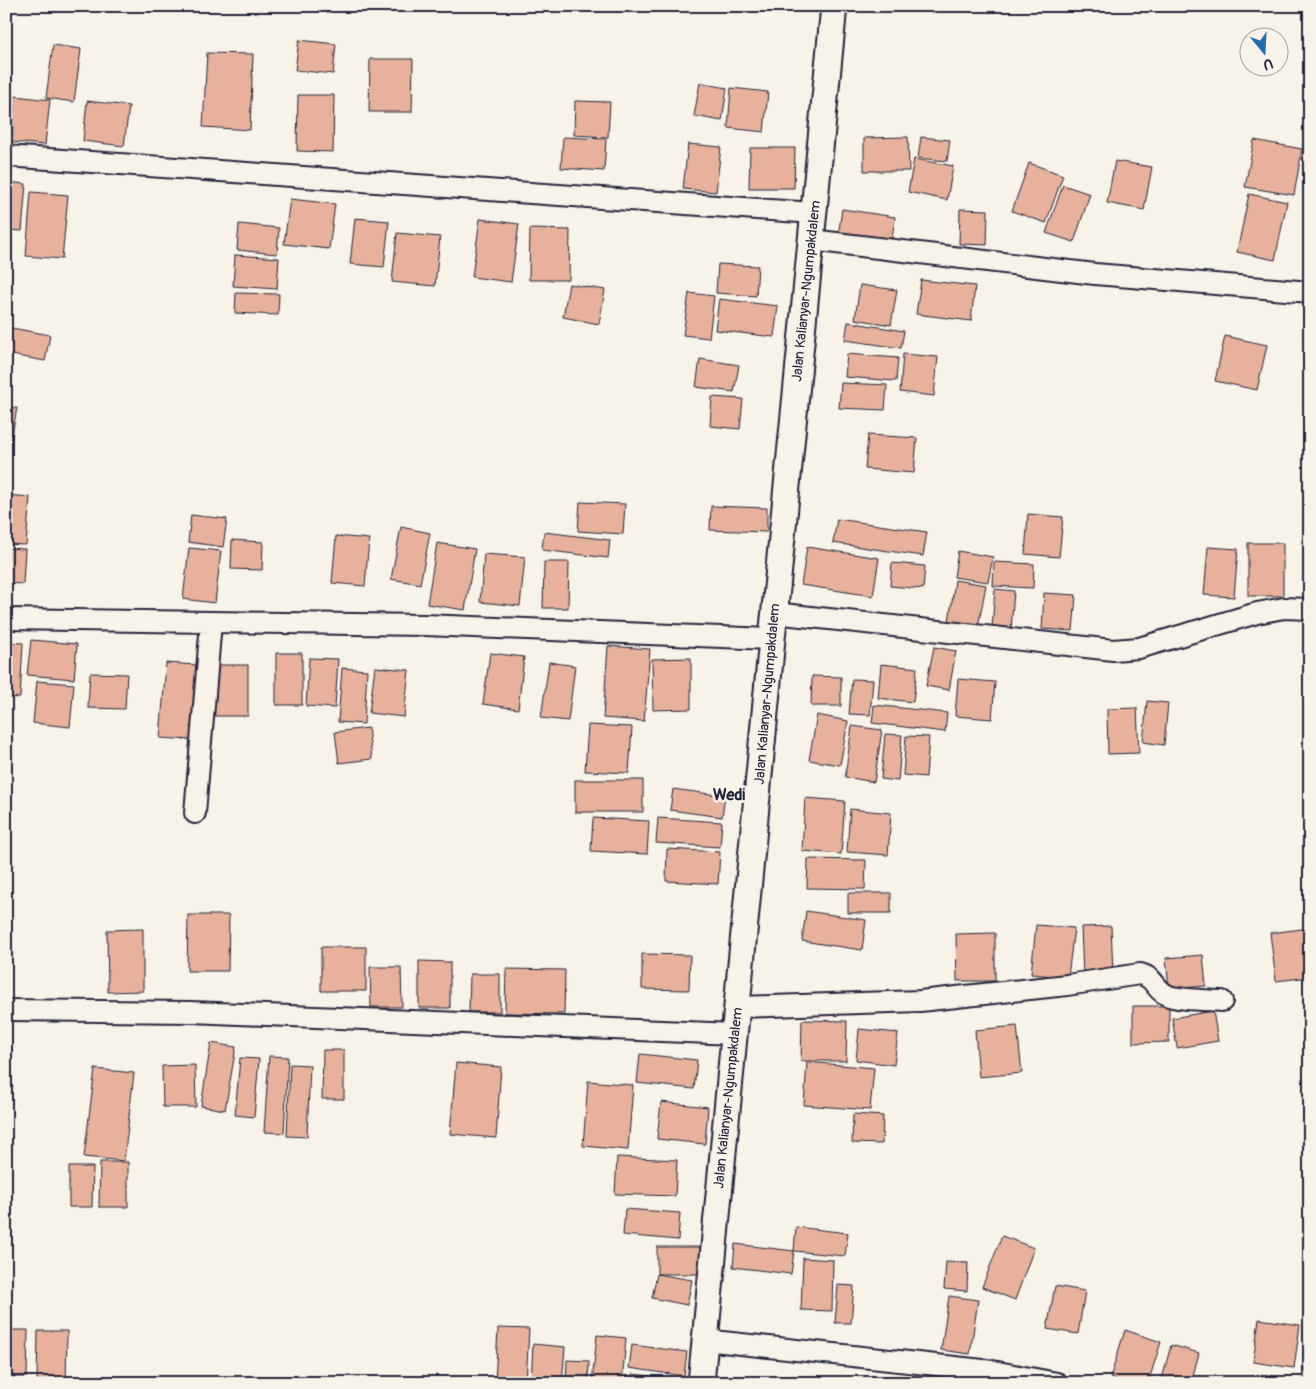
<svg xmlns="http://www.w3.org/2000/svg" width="1316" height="1389" font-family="Pangolin,sans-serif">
<rect width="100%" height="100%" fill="#f7f3e8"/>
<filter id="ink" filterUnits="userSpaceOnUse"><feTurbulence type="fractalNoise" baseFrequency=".02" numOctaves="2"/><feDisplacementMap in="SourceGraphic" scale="10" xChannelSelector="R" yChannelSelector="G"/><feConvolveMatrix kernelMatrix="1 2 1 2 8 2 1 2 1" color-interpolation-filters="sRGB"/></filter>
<g filter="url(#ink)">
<path fill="#e7b19c" stroke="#22223b" d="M299,40L336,44L333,74L295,70Z
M53,45L81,49L74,102L46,98Z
M207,53L253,54L250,130L203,127Z
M370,59H413L412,112H369Z
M700,83L727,88L722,121L694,116Z
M731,88L768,92L764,132L728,128Z
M298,95H334L333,152L297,151Z
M15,96L50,100L45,145L11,142Z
M87,101L129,106L124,146L83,141Z
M575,101L610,102L608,137L574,135Z
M563,137L606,139L604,171L561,168Z
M908,137L909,171H864V138Z
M921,137L950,140L947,161L918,158Z
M1254,140L1302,149L1294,195L1245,187Z
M688,144L721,147L716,192L683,189Z
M750,148H795L794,188H749Z
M914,159L953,166L947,200L908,192Z
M1115,161L1152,167L1144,210L1107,203Z
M1029,163L1063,175L1046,223L1012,211Z
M6,182L26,184L22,231L6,230Z
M1063,185L1090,194L1074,242L1046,233Z
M31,192L68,195L62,259L26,256Z
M1249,194L1287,202L1275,260L1237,252Z
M290,199L335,204L329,249L284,244Z
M842,209L895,217L891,245L838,237Z
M960,209L988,210L987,245L959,244Z
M355,218L389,221L384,267L350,264Z
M480,219L519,224L511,282L472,277Z
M239,224L279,228L277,254L237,250Z
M530,229L570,230L569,280H529Z
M397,233L440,237L435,286L392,282Z
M6,238H11L9,293H6Z
M235,255L279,258L277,289L233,286Z
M718,264L758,266L756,296L716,293Z
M921,280L975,286L971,321L916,314Z
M569,284L605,290L599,324L563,317Z
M860,285L897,290L891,325L855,319Z
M236,293L279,294L278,315L235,313Z
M689,293L714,296L709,338L683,335Z
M719,299L778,306L774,337L715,330Z
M848,322L904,331L901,348L845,340Z
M6,327L50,335L45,361L6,354Z
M1225,336L1267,345L1257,390L1215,381Z
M847,354L898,358L896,381L845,377Z
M903,354L938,357L934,396L900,392Z
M700,359L739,365L734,392L696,387Z
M841,383L887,385L885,410L839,408Z
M712,397L743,399L740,429L710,426Z
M6,407L17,408L6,468Z
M868,435L917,438L914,473L865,469Z
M6,495L30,497L26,545L6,544Z
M580,502L625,504L623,534L578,531Z
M711,506L767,508V532L710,530Z
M1028,514L1063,517L1059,557L1025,554Z
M191,515L227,519L223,547L188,542Z
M837,519L927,532L923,556L833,543Z
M401,527L430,533L420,584L391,579Z
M544,532L610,540L608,558L542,550Z
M336,536L369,539L365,586L332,583Z
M232,540L263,542L262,570L231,569Z
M437,543L475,549L465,610L427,604Z
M1248,543H1283V596H1248Z
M807,547L879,558L873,596L801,585Z
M1208,547L1238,549L1234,597L1204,595Z
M6,548L25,549L23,584L6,583Z
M189,548L221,551L215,603L183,599Z
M958,551L993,557L988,582L954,577Z
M484,554L525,557L520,606L480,602Z
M544,562H569L568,608H543Z
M994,562L1034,564L1033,588L993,586Z
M892,563L925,566L923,589L890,586Z
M955,580L986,585L978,627L949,622Z
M995,589L1014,591L1011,630L992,628Z
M1044,593L1076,595L1073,631L1042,629Z
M31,640L77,644L74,679L27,675Z
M6,642L23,643L20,698L6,697Z
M608,646L650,649L644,721L603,718Z
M934,647L956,651L949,690L926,686Z
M276,653H302V705H276Z
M490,653L524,657L518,709L483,704Z
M309,658L338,659L335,708L306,706Z
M691,658V709L653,710L652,659Z
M549,662L575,666L568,721L541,718Z
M166,663L197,665L192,740L160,738Z
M881,664L917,668L913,702L878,698Z
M214,665H248V716H214Z
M375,667L409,670L404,717L369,713Z
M342,668L367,670L364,724L338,722Z
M90,673L127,674L125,709L88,708Z
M812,676L841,677V706H811Z
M852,679L873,680L870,715L849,714Z
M958,679L995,682L992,719L955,716Z
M37,681L74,684L70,727L33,723Z
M1147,701L1168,703L1164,745L1143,742Z
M874,705L947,713L945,732L872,723Z
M1137,708L1139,753L1108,754L1107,709Z
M817,715L848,721L840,765L809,760Z
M588,725L632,727L629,773L585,771Z
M852,726L882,730L874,782L845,777Z
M368,728L372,759L339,763L335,732Z
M885,734L902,735L898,781L881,779Z
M906,736L929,737L926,777L903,775Z
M575,780H643V812H575Z
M673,789L725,796L722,817L670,810Z
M805,798L845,801L841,854L802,851Z
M850,809L891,813L888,855L847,852Z
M593,818L649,821L647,854L591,851Z
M658,818L722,822L720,847L656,843Z
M667,849L720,852L718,884L666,881Z
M808,859L866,860L865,889L807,888Z
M848,893H891V913H848Z
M806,911L866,920L862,950L802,941Z
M188,915H229L228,971H187Z
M1036,925L1074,928L1068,977L1031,974Z
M1111,926L1113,973L1083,975L1081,927Z
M1310,928V977L1276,981L1270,933Z
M143,929V991L108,992L107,930Z
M995,933V981H957L956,934Z
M321,947H366V991H321Z
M642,954L690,955L689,990L642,989Z
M1203,955L1206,986L1169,989L1166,958Z
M419,961L450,962V1008H419Z
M370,967H401L402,1007H371Z
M506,969L565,970L564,1014L505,1013Z
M470,974H500V1012H469Z
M1133,1006H1169V1042L1133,1043Z
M1213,1011L1218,1041L1177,1048L1172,1018Z
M802,1020L847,1021L846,1061H801Z
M1017,1026L1022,1073L979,1077L975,1030Z
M859,1029L898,1033L894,1065L856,1060Z
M211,1043L236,1047L225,1110L201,1106Z
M323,1050H344V1099H322Z
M640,1054L697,1060L694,1089L637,1083Z
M269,1056L288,1057L284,1133L264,1132Z
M240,1058L259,1059L254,1117L235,1115Z
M807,1062L874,1068L870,1110L804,1105Z
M456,1063L501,1067L496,1138L450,1134Z
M290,1064L310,1065L307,1137L287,1136Z
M195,1065L196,1107H163L162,1066Z
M95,1069L134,1073L124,1161L84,1157Z
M588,1081L633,1085L628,1150L583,1146Z
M661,1102L708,1107L705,1144L657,1139Z
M853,1114L883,1116L882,1144L852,1143Z
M617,1157L677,1160L675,1196L615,1194Z
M100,1162H128V1207H99Z
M69,1167H93L92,1207H69Z
M625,1209L680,1213L678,1240L623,1235Z
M796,1227L848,1233L845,1256L794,1251Z
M1002,1236L1034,1248L1015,1300L982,1287Z
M735,1244L794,1251L791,1274L733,1267Z
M657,1247H700V1274H657Z
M803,1258L833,1260L832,1311L801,1310Z
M946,1262L968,1263L967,1291L944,1289Z
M657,1274L692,1280L687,1305L652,1298Z
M838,1285L854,1286L851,1323H835Z
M1055,1286L1085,1291L1078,1334L1047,1329Z
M949,1296L978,1300L970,1354L941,1350Z
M1259,1319L1300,1325L1294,1368L1253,1362Z
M498,1328L529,1329L526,1383H495Z
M6,1330H28L27,1377H6Z
M1125,1330L1161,1342L1148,1383H1126L1110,1378Z
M38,1331H67L66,1383H37Z
M597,1335L626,1338L622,1383H592Z
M533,1344L565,1347L562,1383H531Z
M632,1345L687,1352L684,1376L629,1368Z
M1171,1345L1199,1353L1191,1383H1161Z
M567,1360L589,1361L588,1383H566Z
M1304,1367H1310V1383H1304Z
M632,1374L678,1379L677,1383H631Z
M889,1376L926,1381V1383H889Z"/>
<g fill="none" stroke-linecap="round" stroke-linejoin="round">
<g stroke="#22223b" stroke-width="24">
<path id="minor" d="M6,156L814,213
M811,240L1095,274L1310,292
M774,613L1113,650L1139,648L1257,613L1284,608L1310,609
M6,619L425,625L772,639
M195,813L211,622
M738,1007L920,1001L1067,985L1140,974C1156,978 1154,989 1167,995C1176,1000 1209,1000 1222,1001
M6,1010L191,1012L735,1034
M704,1340L992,1371L1057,1383"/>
</g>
<g stroke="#22223b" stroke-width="29">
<path id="tertiary" d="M701,1383L772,639L834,6"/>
</g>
<use href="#minor" stroke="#f7f3e8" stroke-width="20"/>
<use href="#tertiary" stroke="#f7f3e8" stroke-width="25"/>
</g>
</g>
<g text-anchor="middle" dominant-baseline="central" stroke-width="5" stroke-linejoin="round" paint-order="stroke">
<g font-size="14" fill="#22223b" stroke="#f7f3e8">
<text transform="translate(806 291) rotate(-84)">Jalan Kalianyar-Ngumpakdalem</text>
<text transform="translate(767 694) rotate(-85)">Jalan Kalianyar-Ngumpakdalem</text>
<text transform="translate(728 1098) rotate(-84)">Jalan Kalianyar-Ngumpakdalem</text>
</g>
<g font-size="16" font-weight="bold" fill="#22223b" stroke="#f7f3e8">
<text x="729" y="795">Wedi</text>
</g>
</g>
<rect width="1316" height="1389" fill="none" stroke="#f7f3e8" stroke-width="25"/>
<rect x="12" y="12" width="1291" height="1364" fill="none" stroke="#22223b" stroke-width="2" filter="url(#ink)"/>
<g transform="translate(1264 52) rotate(162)"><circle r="24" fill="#f7f3e8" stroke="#a29fa3"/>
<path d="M0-4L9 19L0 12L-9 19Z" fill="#1f6fb2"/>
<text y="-8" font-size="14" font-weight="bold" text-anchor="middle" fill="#22223b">U</text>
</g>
</svg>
